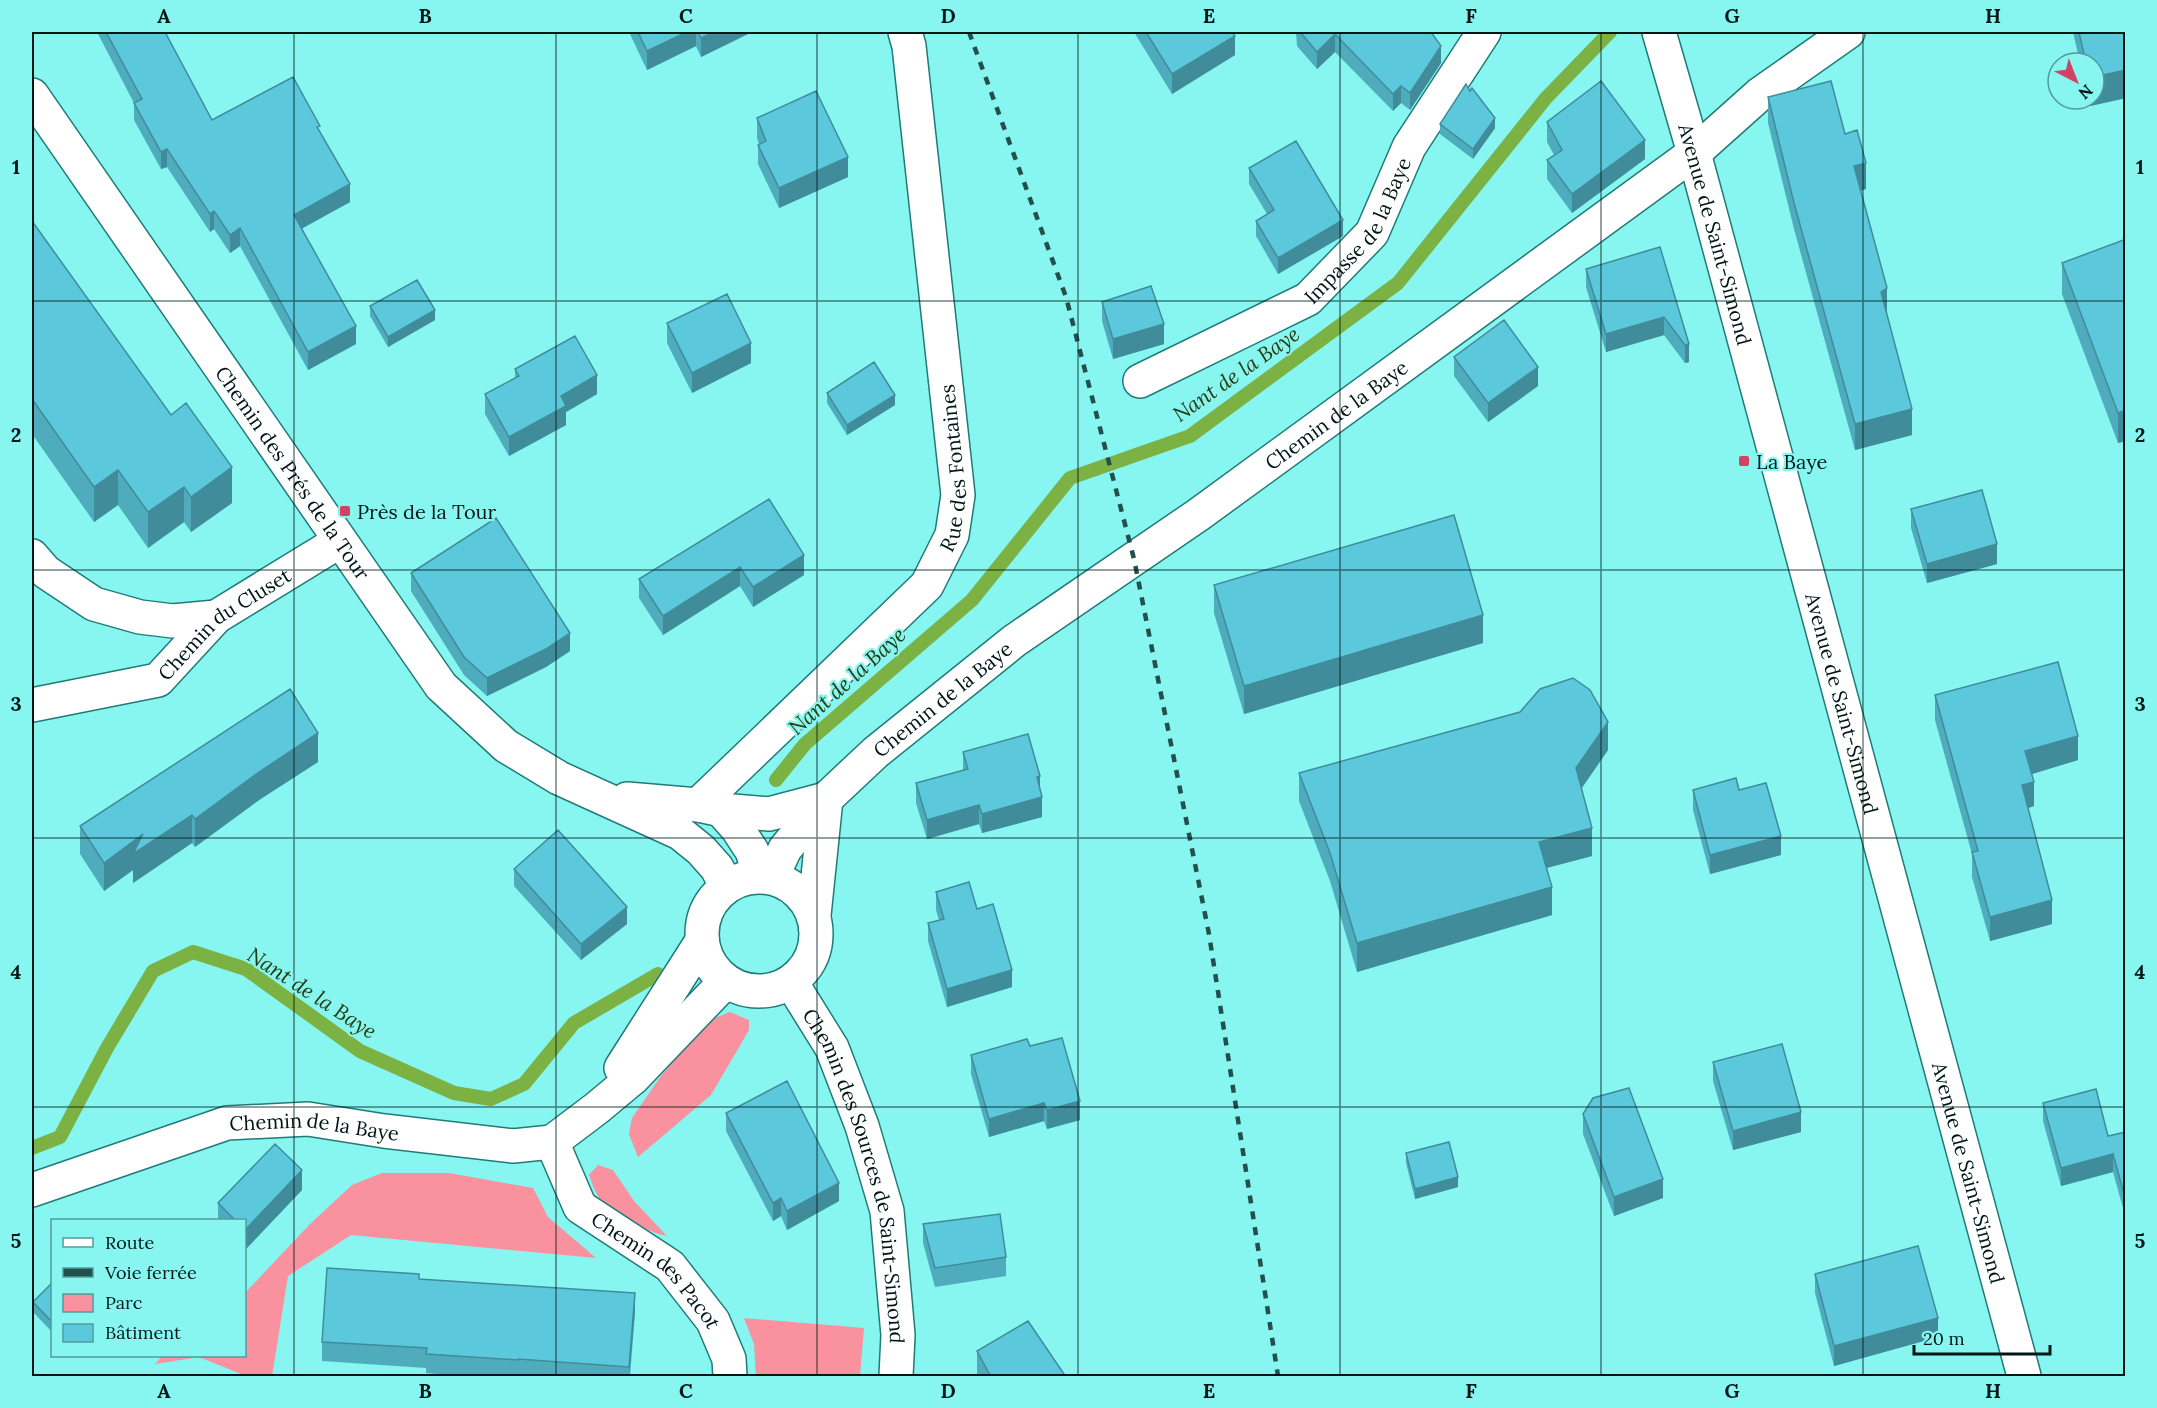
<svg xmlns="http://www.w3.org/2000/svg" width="2157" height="1408" font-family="Lora,serif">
<rect width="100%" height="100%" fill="#87f5f0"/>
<path fill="#f9919f" d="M730,1012L749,1020V1030L711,1095L638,1157L629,1134L632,1118L661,1076L707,1021Z
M598,1165L613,1170L634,1201L667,1236C647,1232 616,1215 601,1200C595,1194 592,1182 589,1175Z
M382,1173H449L533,1188L548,1217L596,1258L351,1235L288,1276L272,1376H246L199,1357L155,1364L162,1356H244L245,1293L310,1224L352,1185Z
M744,1318L864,1328L860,1376H756L754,1344Z"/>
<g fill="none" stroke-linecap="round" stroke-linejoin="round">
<path stroke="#7bb243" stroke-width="14" d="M776,780L805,744L972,600L1070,478L1190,436L1398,283L1546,98L1610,32
M32,1148L60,1137L107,1048L153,971L193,952L246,969L360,1051L454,1093L491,1099L524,1084L574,1023L658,974"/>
<g stroke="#207b78" stroke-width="36">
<g id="street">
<path d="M1694,153L1760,94L1848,32"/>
<path id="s1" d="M1140,381L1308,299L1372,233L1409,147L1484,32"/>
<path d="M32,556L46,572L94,604L140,617L173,621L216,617"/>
<path id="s2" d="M32,705L158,680L216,617L340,541"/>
<path id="s3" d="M698,805L927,585L952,535L958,495L909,46L905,32"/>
<path id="s4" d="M552,1142L580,1207L670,1266L713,1321L729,1359L730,1376"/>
</g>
</g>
<g stroke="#207b78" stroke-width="36">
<g id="secondary">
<path id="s5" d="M1659,32L1694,153L2024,1376"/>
<path id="s6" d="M32,95L441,686L506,746L559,778L680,833L701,850L717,868L726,886"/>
<path d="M627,799L698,805L721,810L737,828L752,851L760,876"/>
<path d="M721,810L769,814L826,799"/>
<circle cx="759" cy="934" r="57"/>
<path id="s7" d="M772,877L785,849L826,799L876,752L1014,641L1198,515L1694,153"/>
<path d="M814,915L826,799"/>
<path id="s8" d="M791,982L832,1048L862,1126L887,1211L898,1335L896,1376"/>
<path d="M621,1068L702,941"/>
<path id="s9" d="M32,1190L227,1123L308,1119L384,1131L513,1146L552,1142L597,1108L633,1078L726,981"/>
</g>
</g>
<use href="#street" stroke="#fff" stroke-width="33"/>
<use href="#secondary" stroke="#fff" stroke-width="33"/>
<path stroke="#234f4d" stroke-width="4.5" stroke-dasharray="8 8" stroke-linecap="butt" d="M969,32L1066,297L1134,559L1209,934L1278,1376"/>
</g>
<path fill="#4facbd" d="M97,32H165L212,120L320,132L350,202L302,228L356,344L308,370L240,246L230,253L214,229L210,232L167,167L161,169L134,120V103Z
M629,32H752L701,57L696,46L647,70Z
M1134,32H1232L1235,55L1172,94Z
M1296,32H1431L1441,63L1410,110L1401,103L1393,111L1335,52L1317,69L1297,46Z
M2073,32H2126V98L2090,106L2088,99H2094V63H2080Z
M1768,97L1845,134L1866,189L1861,191L1912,435L1855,450L1794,229L1768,123Z
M757,118L848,177L779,208L758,164V145L759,144L757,138Z
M1547,122L1645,159L1572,213L1547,179V160L1554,155L1547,142Z
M1440,124L1495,128L1473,159L1440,134Z
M1249,168L1343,236L1278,274L1256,236V221L1267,214L1249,184Z
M32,221L232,503L191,532L184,522L148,548L118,505L94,522L32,434Z
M2126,239V441L2118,443L2062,294V263Z
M1660,247L1689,344V362L1685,363L1664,335L1606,352L1586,287V269Z
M1102,302L1164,344L1113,359L1102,321Z
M370,306L435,320L388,347L370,316Z
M667,323L751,363L692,393L667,343Z
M1454,357L1538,386L1488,422L1454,376Z
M515,369L597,394L566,412V425L509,456L485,414V394L515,378Z
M827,393L895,405L847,435L827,403Z
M769,499L804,575L753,607L740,586L663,635L639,598V579Z
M1911,509L1997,564L1927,583L1911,528Z
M411,573L570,651L546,667L487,696L464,675L411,591Z
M1214,585L1483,643L1244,714L1214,613Z
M1935,695L2078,760L2032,774L2034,806L2028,808L2052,924L1990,941L1972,877V854L1935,720Z
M1608,750L1582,788L1592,856L1546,868L1552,915L1357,972L1330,881L1299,801V773Z
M963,752L1040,789L1042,817L982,833L979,824L927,839L916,803V783L963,770Z
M318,762L259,800L195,847L192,843L133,883V870L104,891L80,854V826Z
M1693,790H1739L1781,855L1710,874L1693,810Z
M514,869L627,924L581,960L514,886Z
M936,892L977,909L1012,987L947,1007L928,941V923L939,920L936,910Z
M1030,1046L1080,1120L1047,1129L1044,1121L989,1137L971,1074V1055Z
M1713,1062L1801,1132L1733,1150L1713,1081Z
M2043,1103L2108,1136L2126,1132V1219L2113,1172L2061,1186L2043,1121Z
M726,1113L839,1201L787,1230L781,1216L773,1221L726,1131Z
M1583,1114L1663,1198L1614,1216L1583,1134Z
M1406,1153L1458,1187L1415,1199L1406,1163Z
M302,1190L246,1249L244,1248V1221H218V1203Z
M923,1224L1006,1257V1276L935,1287L923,1243Z
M1815,1274L1938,1337L1834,1366L1815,1293Z
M419,1279L635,1312L630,1377H471L426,1373V1368L322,1361V1342Z
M52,1283V1332L33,1312V1302Z
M977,1351L1066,1377H977Z"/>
<path fill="#408c9a" d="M687,32H696V46L647,70V51Z
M714,32H752L701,57V38Z
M1335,34V52L1317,69V52Z
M1235,36V55L1172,94V74Z
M1441,46V63L1410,110V93Z
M2126,70V98L2090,106V99H2094V77Z
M1401,86V103L1393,111V94Z
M1495,118V128L1473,159V149Z
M1645,140V159L1572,213V194Z
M167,149V167L161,169V152Z
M848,157V177L779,208V188Z
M1866,163V189L1854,192V166Z
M350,184V202L294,233V215Z
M214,211V229L210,232V214Z
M1343,220V236L1278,274V258Z
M240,228V246L230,253V235Z
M1887,288V314L1881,318V292Z
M435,310V320L388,347V337Z
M1664,317V335L1606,352V334Z
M1164,324V344L1113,359V339Z
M356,326V344L308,370V352Z
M751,343V363L692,393V373Z
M1689,344V362L1685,363V345Z
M1538,367V386L1488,422V403Z
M597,375V394L566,412V425L509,456V437L561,396Z
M895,395V405L847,435V425Z
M1912,409V435L1855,450V424Z
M2126,410V441L2118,443V413Z
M232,467V503L191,532V497Z
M118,470V505L94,522V487Z
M184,487V522L148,548V512Z
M1997,544V564L1927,583V564Z
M804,555V575L753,607V587Z
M740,567V586L663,635V616Z
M1483,615V643L1244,714V686Z
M570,633V651L546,667L487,696V678Z
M1608,722V750L1576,796V768Z
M318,733V762L259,800L195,847V819L259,772Z
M2078,736V760L2025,776V751Z
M1040,776V795L1037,777Z
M2034,782V806L2022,810V785Z
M1042,797V817L982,833V814Z
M979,805V824L927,839V820Z
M192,815V843L133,883V870L104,891V863L143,834Z
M1592,828V856L1539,870V842Z
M1781,836V855L1710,874V855Z
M1552,887V915L1357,972V943Z
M2052,900V924L1990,941V917Z
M627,907V924L581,960V944Z
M1012,970V987L947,1007V989Z
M1080,1101V1120L1047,1129V1110Z
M1044,1103V1121L989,1137V1119Z
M1801,1112V1132L1733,1150V1131Z
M2113,1154V1172L2061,1186V1168Z
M302,1170V1190L246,1249V1229Z
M1458,1177V1187L1415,1199V1189Z
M1663,1179V1198L1614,1216V1197Z
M839,1183V1201L787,1230V1211Z
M781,1198V1216L773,1221V1203Z
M635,1293V1312L629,1377V1367Z
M1938,1318V1337L1834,1366V1346Z"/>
<path fill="#5cc8dc" stroke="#408c9a" stroke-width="1.5" d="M106,32H165L212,120L293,77L320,126L317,127L350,184L294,215L356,326L308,352L240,228L230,235L214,211L210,214L167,149L161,152L134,103L142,99Z
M638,32H687L647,51Z
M698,32H714L701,38Z
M1146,32H1232L1235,36L1172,74Z
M1300,32H1431L1441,46L1410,93L1401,86L1393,94L1335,34L1317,52Z
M2079,32H2126V70L2094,77V63H2086Z
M1601,81L1645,140L1572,194L1547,160L1562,150L1547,122Z
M1831,81L1845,134L1857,130L1866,163L1854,166L1887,288L1881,292L1912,409L1855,424L1794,203L1768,97Z
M1466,84L1470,91L1472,88L1495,118L1473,149L1440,124Z
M816,91L848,157L779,188L758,145L766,141L757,118Z
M1296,141L1343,220L1278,258L1256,221L1274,210L1249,168Z
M32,221L171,415L186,403L232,467L191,497L184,487L148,512L118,470L94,487L32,399Z
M2126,239V410L2118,413L2062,263Z
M1660,247L1689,344L1685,345L1664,317L1606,334L1586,269Z
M417,280L435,310L388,337L370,306Z
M1151,286L1164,324L1113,339L1102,302Z
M727,294L751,343L692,373L667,323Z
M1504,320L1538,367L1488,403L1454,357Z
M575,336L597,375L561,396L566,406L509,437L485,394L519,376L515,369Z
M874,362L895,395L847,425L827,393Z
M1982,490L1997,544L1927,564L1911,509Z
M769,499L804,555L753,587L740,567L663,616L639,579Z
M1454,515L1483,615L1244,686L1214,585Z
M496,518L570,633L546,649L487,678L464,657L411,573Z
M2058,662L2078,736L2025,751L2034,782L2022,785L2052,900L1990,917L1972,852L1978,851L1935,695Z
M1573,678L1590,690L1608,722L1576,768L1592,828L1539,842L1552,887L1357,943L1330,853L1299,773L1520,712L1540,689Z
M290,689L318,733L259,772L195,819L192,815L133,854L143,834L104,863L80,826Z
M1028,734L1040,776L1037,777L1042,797L982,814L979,805L927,820L916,783L968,769L963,752Z
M1736,778L1739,790L1766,783L1781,836L1710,855L1693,790Z
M558,830L627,907L581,944L514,869Z
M969,882L977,909L993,904L1012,970L947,989L928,923L944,919L936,892Z
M1062,1038L1080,1101L1047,1110L1044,1103L989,1119L971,1055L1027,1039L1030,1046Z
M1782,1044L1801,1112L1733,1131L1713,1062Z
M787,1081L839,1183L787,1211L781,1198L773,1203L726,1113Z
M1629,1088L1663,1179L1614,1197L1583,1114L1593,1098Z
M2096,1089L2108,1136L2126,1132V1201L2113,1154L2061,1168L2043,1103Z
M1449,1142L1458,1177L1415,1189L1406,1153Z
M275,1144L302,1170L246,1229L244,1228V1221H236L218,1203Z
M1000,1214L1006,1257L935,1268L923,1224Z
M1918,1246L1938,1318L1834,1346L1815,1274Z
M327,1268L419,1274V1279L635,1293L629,1367L518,1359V1360L426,1354L427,1348L322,1342Z
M52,1283V1322L33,1302Z
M1028,1321L1066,1377H991L977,1351Z"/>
<path fill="none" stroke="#011716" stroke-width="1.5" stroke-opacity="0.55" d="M294,32V1376M556,32V1376M817,32V1376M1078,32V1376M1340,32V1376M1601,32V1376M1863,32V1376M32,301H2126M32,570H2126M32,838H2126M32,1107H2126"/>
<g fill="#d24262" stroke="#87f5f0" stroke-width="2">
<rect x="1738" y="455" width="12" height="12" rx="3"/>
<rect x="339" y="505" width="12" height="12" rx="3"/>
</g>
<g text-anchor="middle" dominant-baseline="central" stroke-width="4.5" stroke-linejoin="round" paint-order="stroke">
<g font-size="20" fill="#011716" stroke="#87f5f0">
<text stroke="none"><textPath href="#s1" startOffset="273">Impasse de la Baye</textPath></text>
<text stroke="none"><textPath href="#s5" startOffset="210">Avenue de Saint-Simond</textPath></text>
<text stroke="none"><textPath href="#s7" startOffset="735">Chemin de la Baye</textPath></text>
<text stroke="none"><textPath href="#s3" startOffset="441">Rue des Fontaines</textPath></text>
<text stroke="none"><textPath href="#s6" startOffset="459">Chemin des Prés de la Tour</textPath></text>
<text stroke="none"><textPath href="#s2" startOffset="216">Chemin du Cluset</textPath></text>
<text stroke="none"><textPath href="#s7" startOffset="249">Chemin de la Baye</textPath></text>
<text stroke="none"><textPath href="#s5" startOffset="696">Avenue de Saint-Simond</textPath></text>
<text stroke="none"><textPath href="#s9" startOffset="294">Chemin de la Baye</textPath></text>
<text stroke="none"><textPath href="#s5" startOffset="1182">Avenue de Saint-Simond</textPath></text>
<text stroke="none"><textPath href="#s8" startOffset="208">Chemin des Sources de Saint-Simond</textPath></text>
<text stroke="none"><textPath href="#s4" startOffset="171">Chemin des Pacot</textPath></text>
</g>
<g font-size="20" fill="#011716" stroke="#87f5f0" text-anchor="start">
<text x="1756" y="461">La Baye</text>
<text x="357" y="511">Près de la Tour</text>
</g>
<g font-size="21" font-style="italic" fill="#253a0e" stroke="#87f5f0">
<text transform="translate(1236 374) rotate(-35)">Nant de la Baye</text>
<text transform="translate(847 681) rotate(-42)">Nant de la Baye</text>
<text transform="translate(312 993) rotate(33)">Nant de la Baye</text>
</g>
</g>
<rect width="2157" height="1408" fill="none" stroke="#87f5f0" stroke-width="66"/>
<rect x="51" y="1219" width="195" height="138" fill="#87f5f0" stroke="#519c99" stroke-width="1.5"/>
<rect x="63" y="1238" width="30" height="9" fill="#ffffff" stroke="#519c99" stroke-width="1.5"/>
<text x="105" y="1249" font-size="18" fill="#011716">Route</text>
<rect x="63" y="1268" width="30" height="9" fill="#234f4d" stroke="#519c99" stroke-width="1.5"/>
<text x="105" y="1279" font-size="18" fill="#011716">Voie ferrée</text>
<rect x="63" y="1294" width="30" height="18" fill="#f9919f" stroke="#519c99" stroke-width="1.5"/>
<text x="105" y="1309" font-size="18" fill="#011716">Parc</text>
<rect x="63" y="1324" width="30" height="18" fill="#5cc8dc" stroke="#519c99" stroke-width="1.5"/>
<text x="105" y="1339" font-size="18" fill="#011716">Bâtiment</text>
<g transform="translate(2076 81) rotate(138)"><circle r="28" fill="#87f5f0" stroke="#519c99" stroke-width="1.5"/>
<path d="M0-4.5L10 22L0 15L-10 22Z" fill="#d24262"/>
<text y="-9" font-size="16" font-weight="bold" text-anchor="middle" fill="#011716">N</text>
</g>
<path d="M1914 1345v9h136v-9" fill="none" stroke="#011716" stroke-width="3"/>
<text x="1923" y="1345" font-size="18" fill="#011716" stroke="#87f5f0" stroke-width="4.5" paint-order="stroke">20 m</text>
<rect x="33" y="33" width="2091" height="1342" fill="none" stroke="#011716" stroke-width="2"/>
<g font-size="20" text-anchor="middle" font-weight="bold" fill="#011716">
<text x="164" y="23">A</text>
<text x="425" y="23">B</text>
<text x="686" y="23">C</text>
<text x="948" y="23">D</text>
<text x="1209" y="23">E</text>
<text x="1471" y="23">F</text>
<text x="1732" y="23">G</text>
<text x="1993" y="23">H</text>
<text x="16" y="174">1</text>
<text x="2140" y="174">1</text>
<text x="16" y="442">2</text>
<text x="2140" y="442">2</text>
<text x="16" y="711">3</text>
<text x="2140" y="711">3</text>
<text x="16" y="979">4</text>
<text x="2140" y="979">4</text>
<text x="16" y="1248">5</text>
<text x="2140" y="1248">5</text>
<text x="164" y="1398">A</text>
<text x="425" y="1398">B</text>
<text x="686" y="1398">C</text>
<text x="948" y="1398">D</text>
<text x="1209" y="1398">E</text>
<text x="1471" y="1398">F</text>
<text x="1732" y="1398">G</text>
<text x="1993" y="1398">H</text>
</g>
</svg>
